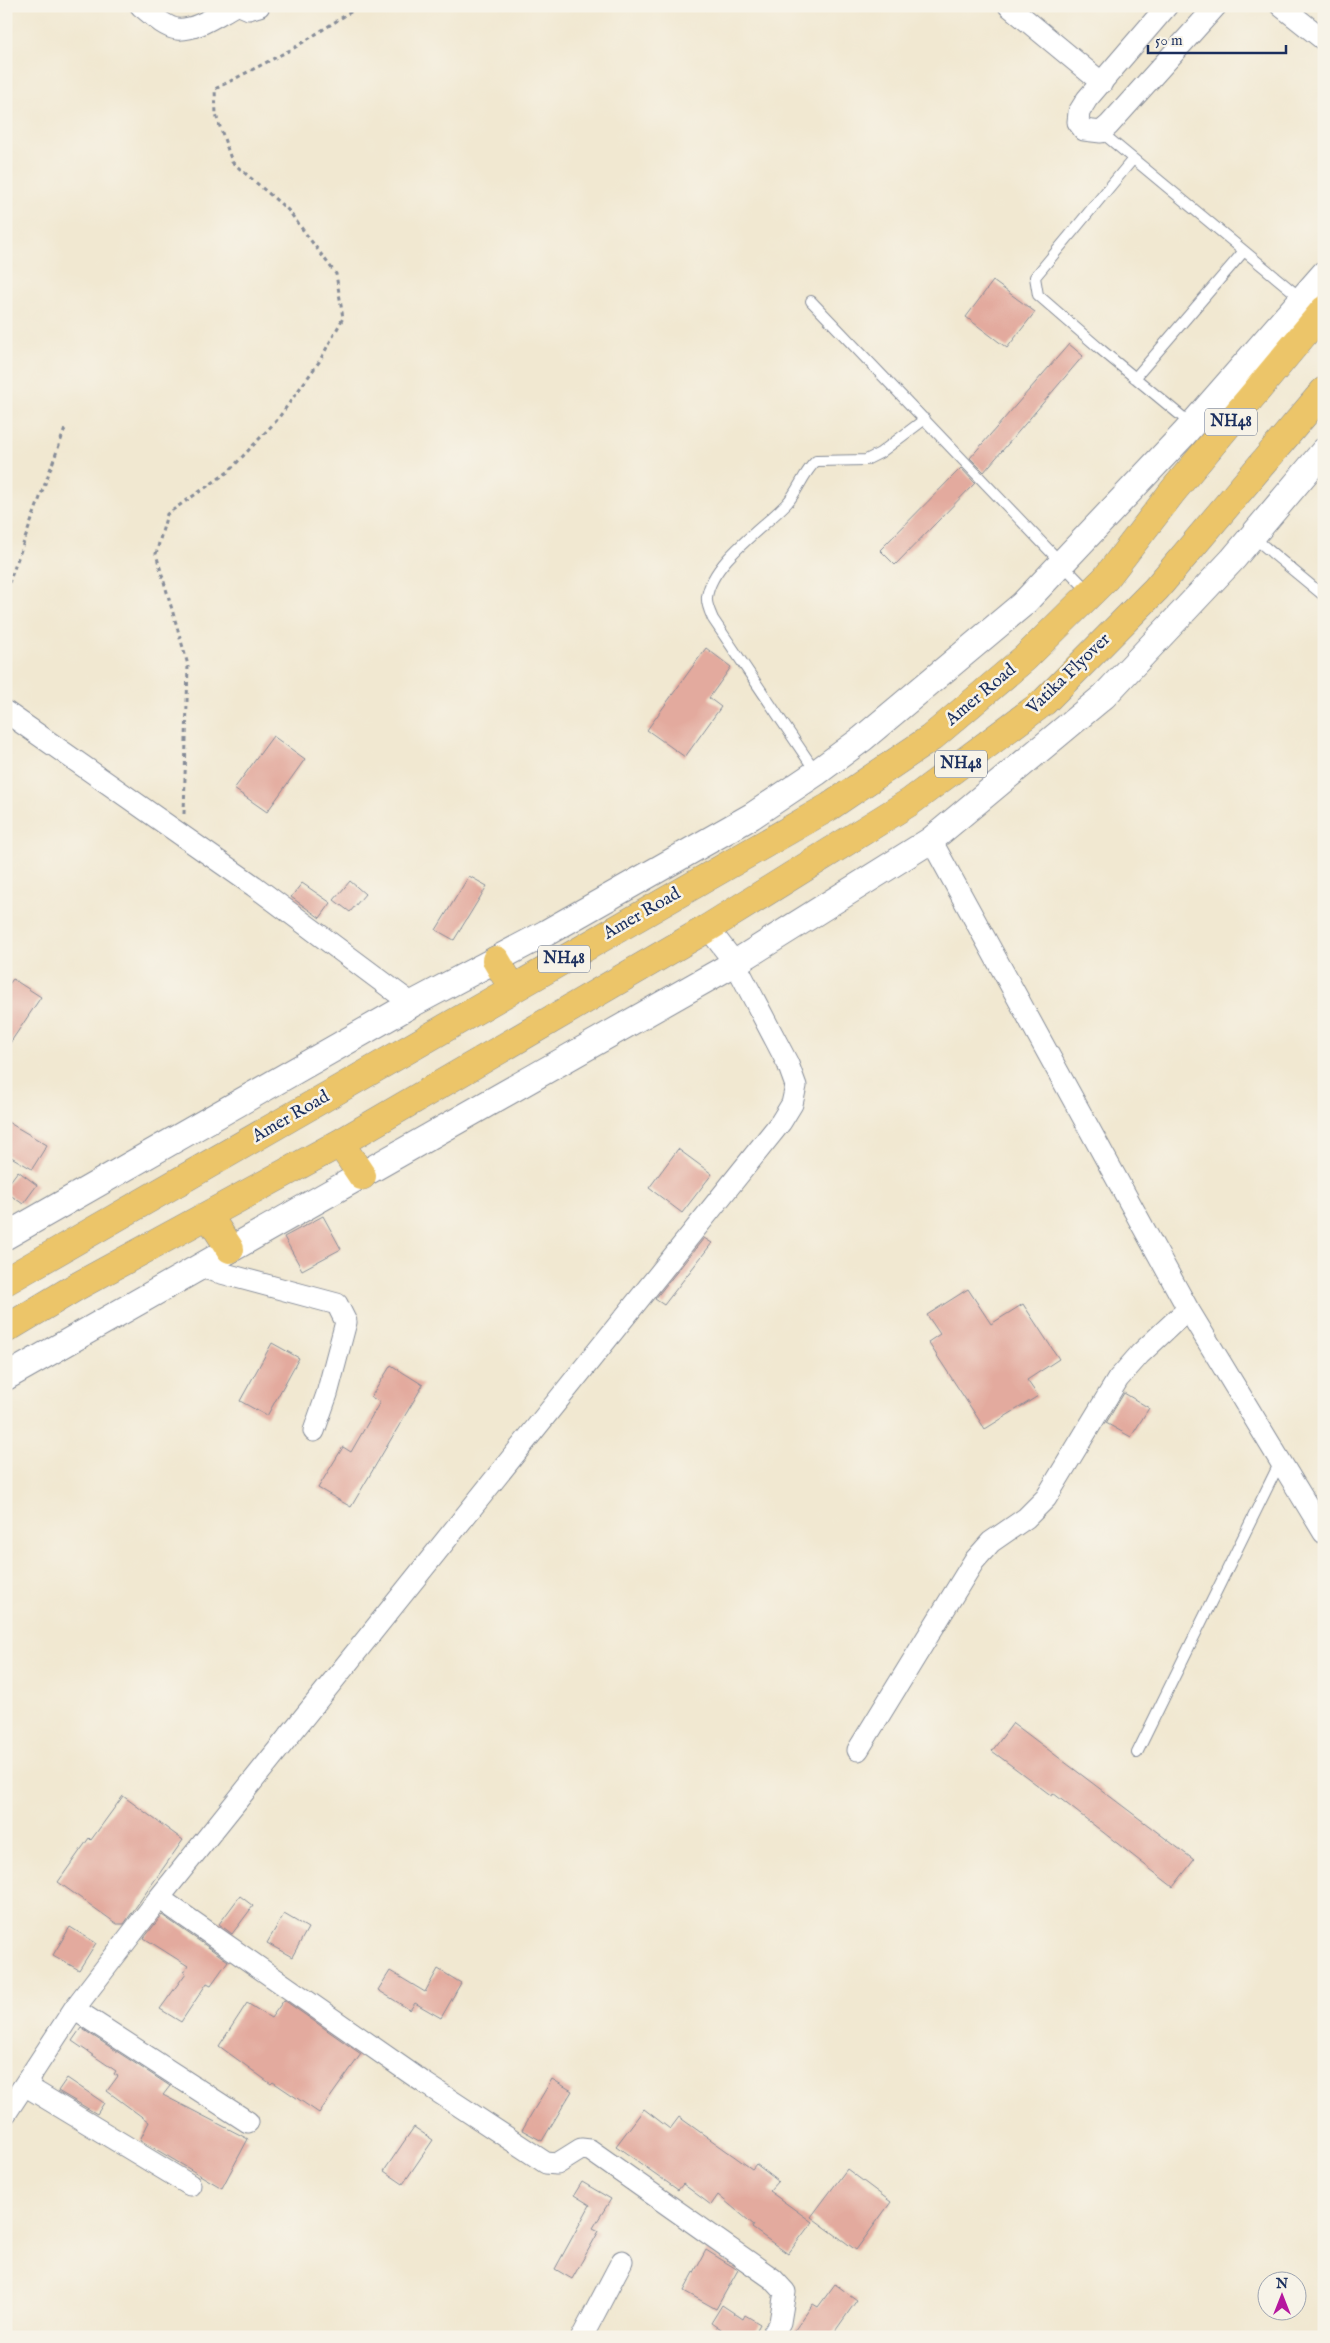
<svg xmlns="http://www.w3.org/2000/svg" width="1330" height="2343" font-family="'IM FELL English',serif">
<rect width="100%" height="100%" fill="#f7f3e8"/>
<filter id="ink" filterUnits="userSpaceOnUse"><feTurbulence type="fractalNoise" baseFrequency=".02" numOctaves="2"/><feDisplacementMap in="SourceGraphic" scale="10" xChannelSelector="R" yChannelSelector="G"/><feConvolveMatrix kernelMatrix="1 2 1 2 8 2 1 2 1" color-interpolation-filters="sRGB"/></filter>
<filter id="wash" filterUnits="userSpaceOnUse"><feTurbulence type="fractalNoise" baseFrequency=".0096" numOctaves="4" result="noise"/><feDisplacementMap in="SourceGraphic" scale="20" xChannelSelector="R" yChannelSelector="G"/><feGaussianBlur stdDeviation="1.12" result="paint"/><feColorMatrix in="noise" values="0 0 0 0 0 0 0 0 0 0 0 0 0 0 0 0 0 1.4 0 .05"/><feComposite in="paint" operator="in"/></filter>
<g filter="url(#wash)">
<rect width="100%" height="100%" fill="#f1e8d1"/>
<g id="blocks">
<path fill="#e3aa9e" d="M993,281L1035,312L1007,348L966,317Z
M1069,344L1083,356L984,472L970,458Z
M961,468L975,483L895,565L880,550Z
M706,648L731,667L709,698L721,707L685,757L647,730Z
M273,736L305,759L267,812L234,789Z
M469,876L487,886L454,940L436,930Z
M350,881L365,894L350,912L334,900Z
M302,883L331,903L320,918L291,897Z
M13,979L41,997L6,1049V988Z
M6,1121L47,1145L32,1169L6,1154Z
M678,1149L712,1174L682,1213L649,1188Z
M18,1171L37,1185L23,1204L6,1192V1187Z
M323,1216L341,1249L302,1270L284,1237Z
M704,1238L712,1243L664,1305L655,1299Z
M968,1289L991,1324L1023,1304L1059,1359L1027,1380L1038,1396L985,1429L928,1342L940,1334L927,1315Z
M272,1343L299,1358L267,1416L240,1401Z
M391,1365L423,1385L351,1507L318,1488L343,1447L351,1452L380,1402L371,1397Z
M1124,1393L1149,1408L1131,1437L1106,1423Z
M1013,1723L1194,1860L1173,1887L1053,1793L1052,1796L992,1751Z
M123,1796L183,1840L124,1924H117L58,1882L89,1838L91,1840Z
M240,1896L253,1906L232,1934L219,1924Z
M284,1914L308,1928L292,1957L267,1943Z
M162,1915L228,1961L211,1985L207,1983L181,2022L160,2009L186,1973L184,1972L188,1966L144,1938Z
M70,1927L96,1943L79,1970L53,1955Z
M438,1969L461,1983L441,2018L415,2003L410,2010L378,1990L390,1971L425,1992Z
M284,2000L361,2054L319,2113L273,2082L271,2084L219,2046L247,2003L271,2018Z
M81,2028L170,2086L163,2095L248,2139L222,2188L140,2140L149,2122L107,2091L118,2076L114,2074L116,2071L72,2041Z
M67,2078L104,2103L97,2114L58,2091Z
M552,2079L572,2091L542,2141L522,2130Z
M644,2109L670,2129L679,2117L752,2169L756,2164L778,2181L769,2191L812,2222L788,2254L752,2228L754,2225L718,2195L711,2205L683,2184L678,2190L616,2146Z
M414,2127L433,2140L403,2184L384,2171Z
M847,2169L891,2202L856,2250L811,2217Z
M582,2182L611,2199L593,2228L599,2231L572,2279L555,2269L590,2205L574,2195Z
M706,2250L738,2270L716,2309L684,2291Z
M835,2284L857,2300L831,2337H790L813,2304L818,2307Z
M722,2305L743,2319L745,2315L760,2324L753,2337H731L711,2323Z"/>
</g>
</g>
<g filter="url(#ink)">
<use href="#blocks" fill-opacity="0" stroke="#868c98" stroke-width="1"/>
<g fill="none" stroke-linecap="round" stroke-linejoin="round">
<g stroke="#868c98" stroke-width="12">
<path id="service" d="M1101,132L1302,299
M1133,159L1035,277L1038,295L1099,348L1191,424
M811,301L1090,593
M1135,378L1244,251
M1253,537L1324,596
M816,772L713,619C710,612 706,604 707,597C712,561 765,527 788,502C799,489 804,472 816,461L866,460L880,453L925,419
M1137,1753L1280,1462"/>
</g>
<g stroke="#868c98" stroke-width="23">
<path id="minor" d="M141,6C151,14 164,27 177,29C196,31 218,14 234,6
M242,6L249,9L259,6
M1009,6L1102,83
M1167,6L1087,99L1079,112L1078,122L1084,130L1101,132L1109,125L1216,6
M1281,6L1324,40
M6,712L254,886L412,1004
M931,840L1188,1309L1324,1533
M199,1267L337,1304L346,1322L327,1394L314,1431
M858,1750L974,1561L991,1542L1026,1518L1046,1498L1118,1379L1140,1354L1188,1309
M159,1898L423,2082L546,2163L557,2164L581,2149L590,2150L773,2279L785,2292L780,2322L771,2337
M74,2009L248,2122
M26,2086L190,2185
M6,2113L74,2009L159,1898L781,1122L792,1104L796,1086L788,1064L735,963L708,928
M582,2337L622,2261"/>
</g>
<g stroke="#868c98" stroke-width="28">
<path id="tertiary" d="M6,1236L412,1004L546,933L752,816L816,773L862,739L1023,604L1184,434L1324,274
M6,1377L735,963L931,840L1104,696L1233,559L1324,451"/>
</g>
<g stroke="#868c98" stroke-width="29">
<path id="trunk" d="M496,960L513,989
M340,1143L362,1176
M208,1215L230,1249
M6,1281L829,807L931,738L1025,658L1106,578L1173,491L1324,310
M6,1329L76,1287L340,1143L708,928L910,802L1044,702L1156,589L1324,391"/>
</g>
<path stroke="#868c98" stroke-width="3" stroke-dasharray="4 4" stroke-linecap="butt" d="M6,591L66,426
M184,814L188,665L156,554L167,514L228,472L277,420L319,362L343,318L336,274L288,210L232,162L216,115L215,89L294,48L360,6"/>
<use href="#service" stroke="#fff" stroke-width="10"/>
<use href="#minor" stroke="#fff" stroke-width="21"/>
<use href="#tertiary" stroke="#fff" stroke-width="26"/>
<use href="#trunk" stroke="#ecc569" stroke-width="28"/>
</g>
</g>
<g text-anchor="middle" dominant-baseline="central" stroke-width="5" stroke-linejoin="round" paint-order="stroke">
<g fill="#f7f3e8" stroke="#5d6a87" stroke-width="1">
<rect x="1205" y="408.5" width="52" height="27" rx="4"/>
<rect x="935" y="750.5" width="52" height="27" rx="4"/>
<rect x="538" y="945.5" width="52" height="27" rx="4"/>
</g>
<g font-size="16" font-weight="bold" fill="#1b2f5e">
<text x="1231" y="422">NH48</text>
<text x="961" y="764">NH48</text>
<text x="564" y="959">NH48</text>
</g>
<g font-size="18" fill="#1b2f5e" stroke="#f7f3e8">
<text transform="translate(1069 674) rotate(-44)">Vatika Flyover</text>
<text transform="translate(981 695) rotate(-40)">Amer Road</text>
<text transform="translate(642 914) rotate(-30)">Amer Road</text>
<text transform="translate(291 1117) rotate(-30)">Amer Road</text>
</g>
</g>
<rect width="1330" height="2343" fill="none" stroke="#f7f3e8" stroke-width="25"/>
<g transform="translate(1282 2296)"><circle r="24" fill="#f7f3e8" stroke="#9fa5b1"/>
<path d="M0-4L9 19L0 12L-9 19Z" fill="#b5179e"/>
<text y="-8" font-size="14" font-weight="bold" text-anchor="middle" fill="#1b2f5e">N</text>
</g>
<path d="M1148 45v8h138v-8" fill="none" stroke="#1b2f5e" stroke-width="2.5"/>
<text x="1155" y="45" font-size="15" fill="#1b2f5e" stroke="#f7f3e8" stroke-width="4" paint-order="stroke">50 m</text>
</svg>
